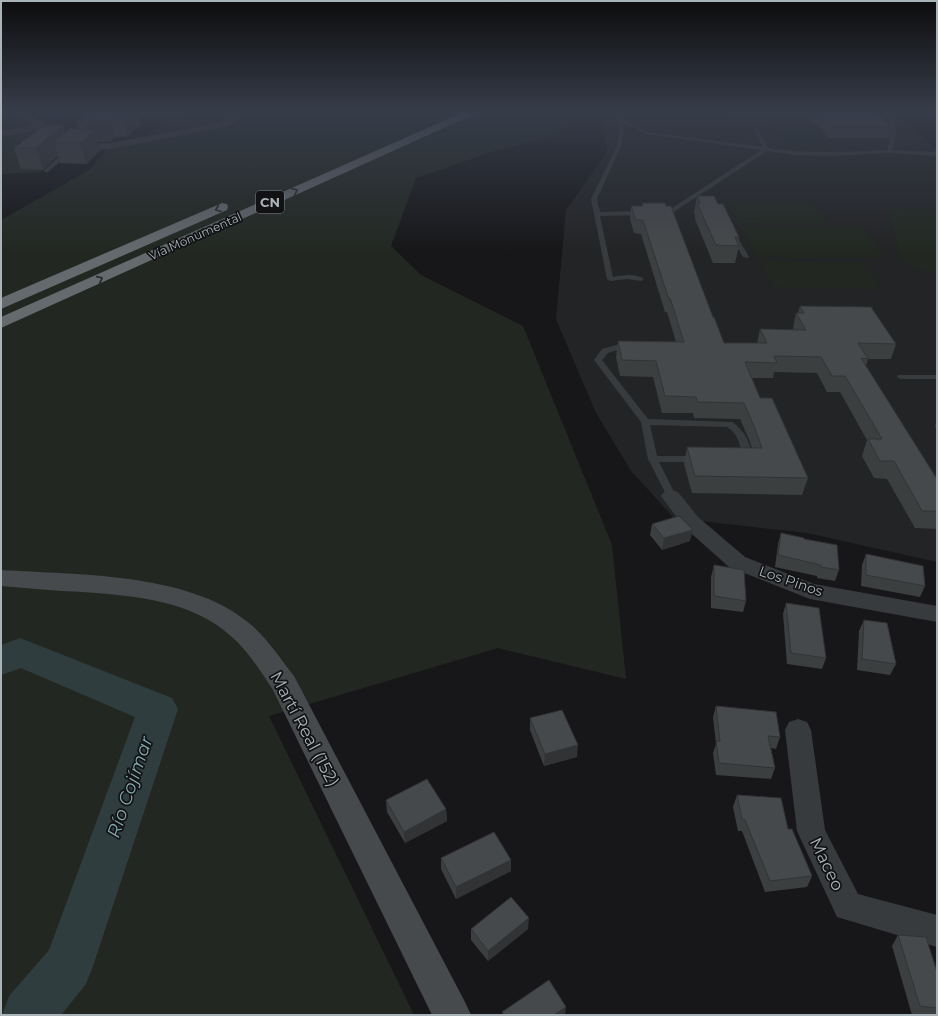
<svg xmlns="http://www.w3.org/2000/svg" width="938" height="1016" font-family="Montserrat,sans-serif">
<rect width="100%" height="100%" fill="#171719"/>
<path fill="#232425" d="M176,110H247L222,123L148,135Z
M601,110H895L937,151V562L807,533L674,518L631,471L596,413L556,319L566,210L607,152Z"/>
<path fill="#222821" d="M6,110L69,144L41,172L1,174V111Z
M263,110H572V118L558,135L500,149L416,178L391,246L421,275L523,326L612,545L626,679L498,648L269,716L414,1015H1V220L89,170L108,148L241,123Z
M767,123H811L837,151H789Z
M727,201L811,202L828,224L739,223Z
M888,208L937,209V274L912,267L900,257Z
M740,226H860L887,258L758,257Z
M760,261L862,263L881,289L774,287Z"/>
<g fill="none" stroke-linecap="round" stroke-linejoin="round">
<path fill="#303d3e" fill-rule="evenodd" d="M20,638L172,698L178,709L93,966L86,984L61,1015H2L9,996L49,950L135,717L21,668L1,675V645Z"/>
<path fill="#383b3d" fill-rule="evenodd" d="M614,110H618L622,119L648,132L763,147L754,129L756,128L758,129L768,148C808,154 847,152 887,150C892,134 894,123 884,110H888C899,122 897,135 892,150L937,152V156L889,153L828,156L793,155L767,151L672,213H658V211L669,210L761,150L647,134L623,123L624,131L621,146L597,199L600,212L644,211L647,213L644,215L600,216L613,277C623,275 636,273 644,279L641,281L627,279L610,281L607,279L591,199L617,146L620,131Z
M66,151L71,152L48,172H44V170Z
M729,230L734,231L749,257L748,258L743,257L728,231Z
M627,342H630V346L608,353L602,360L648,419L732,422C742,428 755,446 749,458L744,461H738L736,459L741,455C741,444 737,433 727,427L650,425L657,456H697L702,459L697,462H659L676,496L671,499L668,498L648,459L641,422L594,360L602,349Z
M898,375H937V379H901L897,377Z"/>
<path fill="#383b3d" fill-rule="evenodd" d="M11,110H21L80,142L90,144L110,143L219,123L246,110H257L225,127L110,149L90,150L74,146L42,129L1,137V131L35,125L12,112Z
M671,490L678,492L698,517L745,557L814,584L937,606V622L810,599L729,567L684,527L661,496L664,492Z
M798,719L807,722L811,730L825,830L858,894L937,915V947L837,917L797,831L785,730L789,722Z"/>
<path fill="#464a4d" fill-rule="evenodd" d="M1,570C77,575 188,572 249,623C267,638 280,658 294,676L465,1002L471,1015H432L273,690C261,672 249,652 232,637C192,600 135,596 83,592C56,591 28,588 1,586Z"/>
<path fill="#646a6e" fill-rule="evenodd" d="M468,110H481L479,112L1,328V317Z
M222,203L227,204L228,207L227,210L1,309V298Z"/>
</g>
<path fill="#3c3f40" d="M38,110H82L53,116Z
M85,110H234L232,112L190,111L183,117H140L142,124L127,137H116L111,141L97,142L100,151L86,164L60,163L58,156L43,170L21,169L14,148L66,132L79,130L77,121L84,122L82,112Z
M722,110H866L892,127L889,138H829L809,117H730L727,116Z
M697,196L718,204L739,237L738,243L739,246L735,263H713L695,219V215L694,212Z
M642,203L713,317L724,343H757L760,329L794,330L793,328L796,313H798L800,306L896,344L891,359H868L866,366L937,479V529L915,528L887,479L874,478L862,456L867,440L840,392H827L817,373L774,372L773,378H752L760,398L808,478L802,495L692,493L684,464L687,447L752,448L750,442L740,419L694,418L693,413H662L653,377L620,376L616,357L618,341L676,342L667,312H665L641,234L634,233L630,219L631,206H642Z
M937,421V430L935,426Z
M652,524L690,541L662,550L650,535Z
M781,533L804,539L839,570L835,581L817,578V576L775,567L778,544Z
M866,554L925,586L920,597L861,586L862,565Z
M714,565L746,601L743,612L711,608V577Z
M786,603L826,658L822,669L787,664L783,614Z
M864,620L896,664L890,675L857,670L859,631Z
M716,706L780,737L776,749L771,748L775,768L771,779L716,775L713,753L716,744L713,717Z
M530,718L577,757L544,766L530,730Z
M737,795L788,829L812,876L807,887L765,892L742,831H738L733,807Z
M386,800L446,809L447,821L405,843L387,812Z
M441,858L511,860V871L456,899L441,869Z
M471,929H528L488,961L471,940Z
M898,935L937,972V1015H912L892,946Z"/>
<path fill="#313334" d="M51,110H82L53,116Z
M133,110H139L142,124L127,137L122,118Z
M181,110H190V111L183,117Z
M111,118L116,137L111,141L97,142L100,151L86,164L80,143L88,136L85,123L106,122Z
M64,125L69,142H54L58,156L43,170L36,148Z
M693,530L690,541L662,550L664,538Z
M578,745L577,757L544,766L545,754Z
M446,809L447,821L405,843L404,832Z
M511,860V871L456,899V887Z
M529,918L528,929L488,961V951Z
M566,1007L565,1015H554Z"/>
<path fill="#46494b" stroke="#313334" d="M85,110H133L122,118H111L106,122L85,123L77,121L105,122L82,112Z
M815,110H866L869,112H875L892,127H831Z
M64,125L36,148H14L44,126Z
M71,128L84,131H94L80,143L54,142Z
M697,196H714L718,204H723L739,237H735L739,246L716,245L697,203H700Z
M642,203H665L666,206H671L713,317H714L724,343H767L760,329L806,330L796,313H804L800,306L871,307L896,344L858,343L868,359L861,358L937,479V511H922L894,461H880L868,439H882L845,376H832L821,357L774,356L777,363L745,362L760,398H772L808,478L695,476L687,447L762,448L754,426L744,403L697,402L696,397L665,396L656,361L622,360L618,341L684,342L670,298L668,297L643,220H636L631,206H643Z
M679,516L693,530L664,538L652,524Z
M781,533L804,538V539L837,545L839,570L821,567V565L778,555Z
M866,554L923,566L925,586L866,575Z
M714,565L744,570L746,601L714,596Z
M786,603L819,608L826,658L791,653Z
M864,620L887,623L896,664L862,659Z
M716,706L776,712L780,737L768,736L775,768L719,763L716,741H720Z
M562,710L578,745L545,754L530,718Z
M427,779L446,809L404,832L386,800Z
M737,795L781,798L788,829H792L812,876L770,881L745,820L742,819Z
M494,832L511,860L456,887L441,858Z
M511,897L529,918L488,951L471,929Z
M898,935L926,937L937,972V1008L920,1006Z
M549,980L566,1007L554,1015H504L502,1012Z"/>
<defs><path id="oneway-chevron" d="M-2-3.5L2.5 0L-2 3.5" fill="none" stroke-width="1.6" stroke-linecap="round" stroke-linejoin="round"/></defs>
<g stroke="#26282a">
<use href="#oneway-chevron" transform="translate(295 191) rotate(-24)"/>
<use href="#oneway-chevron" transform="translate(218 209) rotate(157)"/>
<use href="#oneway-chevron" transform="translate(100 279) rotate(-24)"/>
</g>
<linearGradient id="sky" x2="0" y2="1"><stop stop-color="#0d0d0e"/><stop offset="0.44" stop-color="#363c49"/><stop offset="1" stop-color="#363c49" stop-opacity="0"/></linearGradient>
<rect width="938" height="252" fill="url(#sky)"/>
<g text-anchor="middle" dominant-baseline="central" stroke-width="3.5" stroke-linejoin="round" paint-order="stroke">
<g font-size="12" fill="#aab3b8" stroke="#121214">
<text transform="translate(195 236) rotate(-24)">Vía Monumental</text>
</g>
<rect fill="#121214" stroke="#7c8387" stroke-width="1" x="256" y="191" width="28" height="22" rx="3"/>
<g font-size="13" font-weight="bold" fill="#aab3b8">
<text x="270" y="202">CN</text>
</g>
<g font-size="14" fill="#aab3b8" stroke="#121214">
<text transform="translate(791 581) rotate(19)">Los Pinos</text>
</g>
<g font-size="17" fill="#aab3b8" stroke="#121214">
<text transform="translate(305 729) rotate(62)">Martí Real (152)</text>
<text transform="translate(827 864) rotate(64)">Maceo</text>
</g>
<g font-size="18" font-style="italic" fill="#83abb0" stroke="#121214">
<text transform="translate(130 787) rotate(-71)">Río Cojímar</text>
</g>
</g>
<rect width="938" height="1016" fill="none" stroke="#aab3b8" stroke-width="4"/>
</svg>
